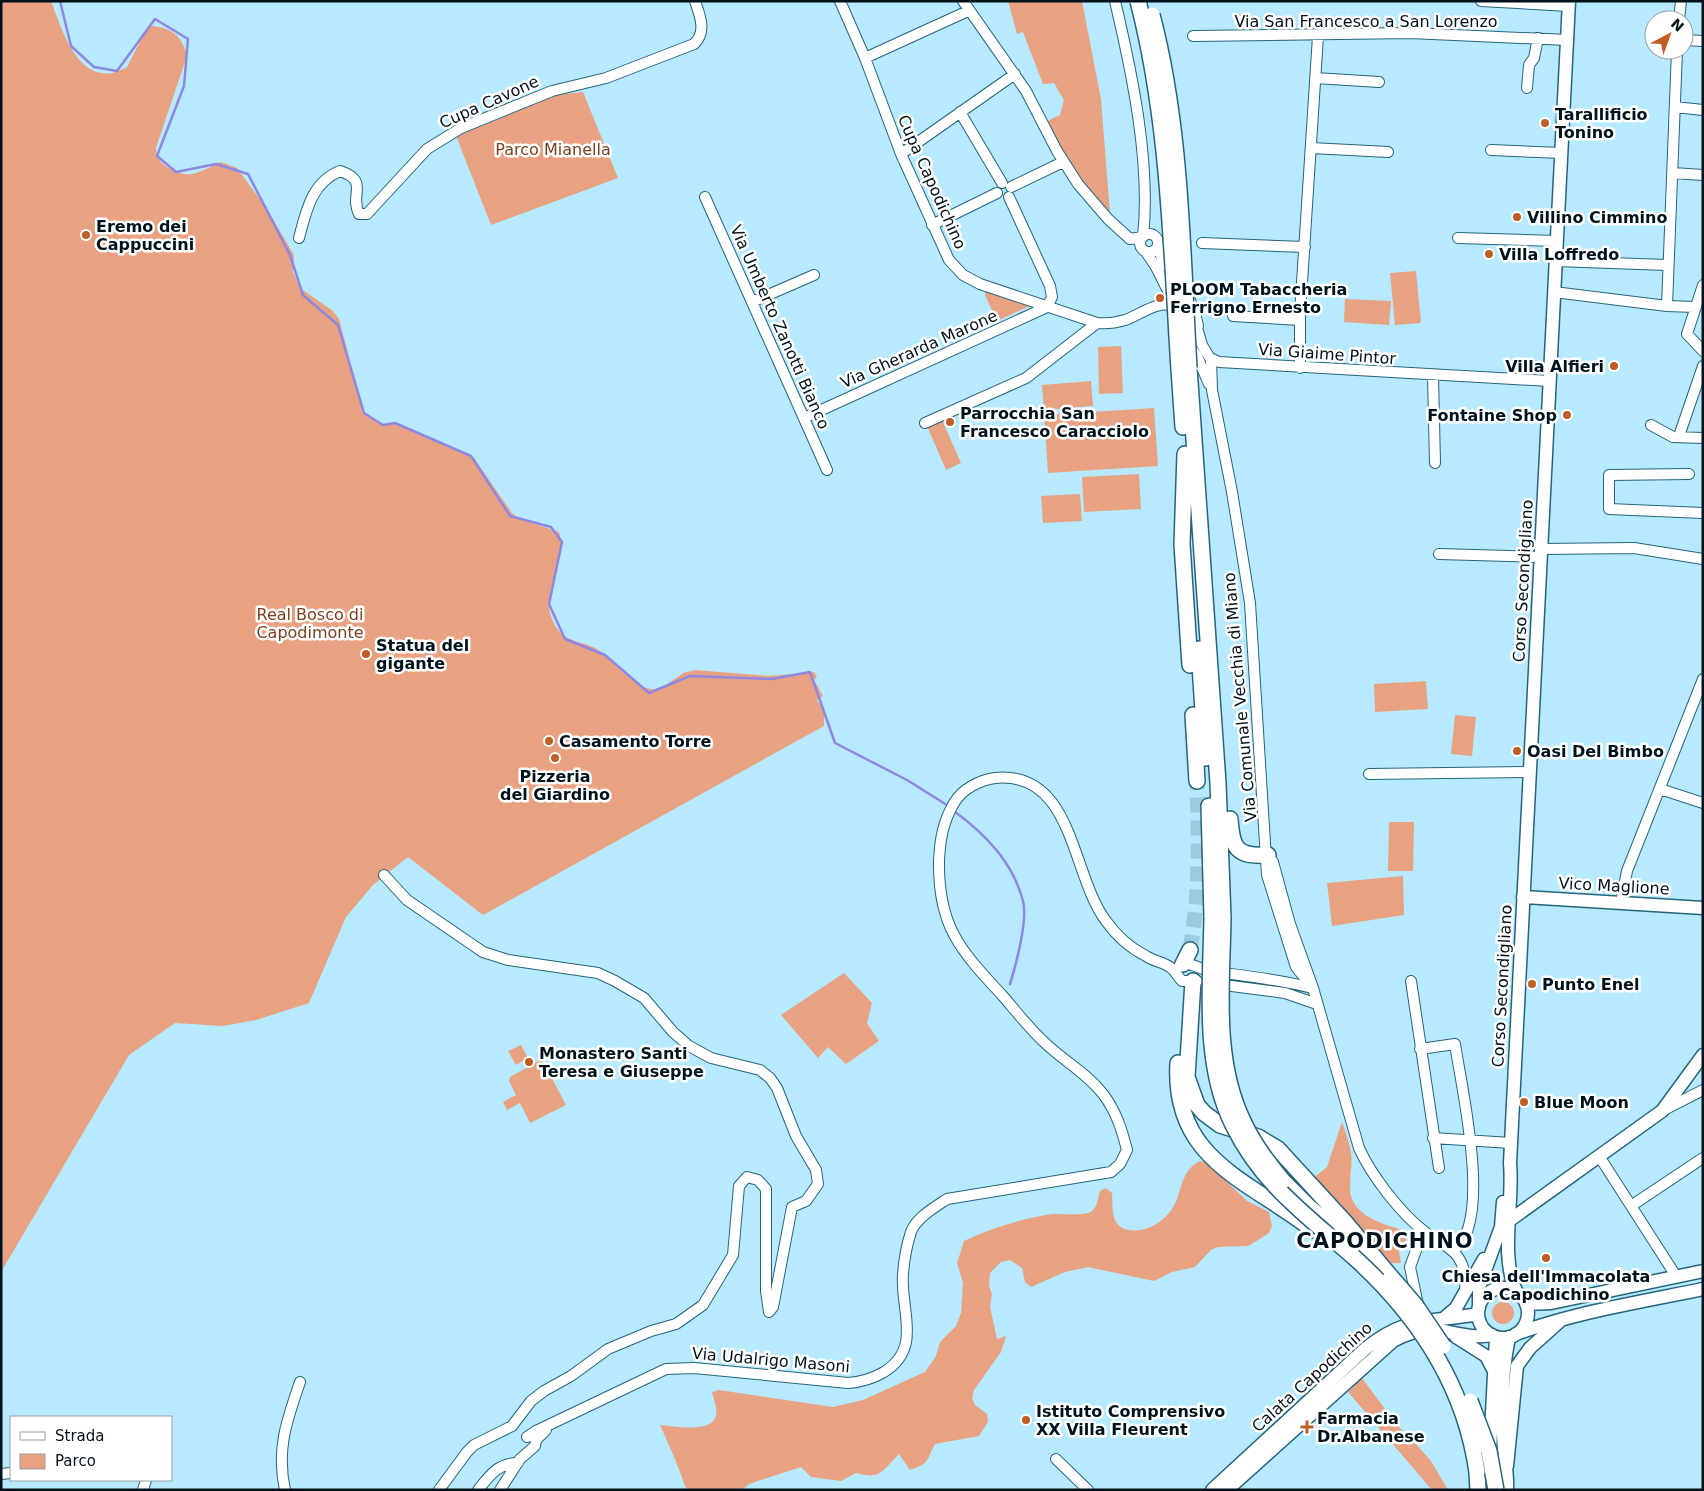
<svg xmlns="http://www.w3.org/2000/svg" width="1704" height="1491" font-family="'DejaVu Sans',sans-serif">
<rect width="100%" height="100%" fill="#b7eaff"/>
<path fill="#e9a281" d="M1,1H51C61,27 76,79 112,73C117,72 123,69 127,67L148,26C170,26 182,35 187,56L156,148C156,157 160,162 167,167C190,181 198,172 221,162L237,168L267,209L294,255L293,272L300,288L333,311L339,319L364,413L383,425L395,423L474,458L512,513L520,519L559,532C570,564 532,597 559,631C569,643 588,642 600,651C612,661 630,681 644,687C648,689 654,689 659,690L683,673L695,670L769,676L814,672L817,677L814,680L823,696L817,700L824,710V726L483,915L408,857L373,885L346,917L309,1003L256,1020L223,1026L175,1023L129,1055L1,1272Z
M1008,1H1082L1101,99L1110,213C1083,185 1064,156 1045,122L1060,115L1064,100L1054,83L1043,84L1023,32L1017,34Z
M583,92L618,178L491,225L456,136L557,95Z
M1416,271L1421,323L1395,325L1390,273Z
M986,290L1032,305L997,321L985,295Z
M1345,299L1391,301L1389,325L1344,322Z
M1121,346L1123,393L1099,394L1098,347Z
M1091,381L1093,406L1044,410L1042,385Z
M1154,408L1158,466L1048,473L1044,415Z
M942,420L961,463L946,470L927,426Z
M1139,474L1141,509L1084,512L1082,477Z
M1080,494L1082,521L1043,523L1041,496Z
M1426,681L1428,709L1375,712L1374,684Z
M1455,715L1476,717L1472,756L1451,754Z
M1389,822H1414L1413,871H1388Z
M1403,876L1404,915L1332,926L1327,883Z
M844,973L872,1003L867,1023L879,1041L846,1064L828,1047L818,1058L781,1015Z
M521,1045L528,1058L516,1065L508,1051Z
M542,1059L566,1105L530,1123L520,1103L507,1110L503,1102L516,1095L509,1081L510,1077Z
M1342,1122C1345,1130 1348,1139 1350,1148C1354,1162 1349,1176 1350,1190C1352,1218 1389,1226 1410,1232L1399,1252L1401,1263H1388L1313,1178L1327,1167Z
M1200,1161L1207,1163L1247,1201L1269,1212L1272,1226L1269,1233L1255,1242L1248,1246L1218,1247L1211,1250L1195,1267L1172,1272L1154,1281L1088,1267L1065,1272L1031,1287L1025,1282L1022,1268L1010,1260L1001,1262L990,1273L989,1286L992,1294L990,1307L997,1339L1006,1336L1001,1352L974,1390L972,1398L975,1405L987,1414L988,1422L979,1436L935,1444C926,1461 930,1463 910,1470L899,1454C882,1471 881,1480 856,1473L841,1481L811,1477L801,1467L749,1484L742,1490H688L685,1486L675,1459L660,1425C673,1426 713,1434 716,1415C718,1407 713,1399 712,1392L719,1390L833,1407L863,1400L925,1372L936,1356L940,1342L956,1326L961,1313L963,1283L957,1263L964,1241C989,1229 1018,1220 1045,1215C1061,1212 1076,1217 1091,1212L1096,1206L1100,1191L1106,1188L1112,1193C1113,1208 1110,1227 1129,1230C1150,1233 1170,1218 1177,1199C1183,1183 1183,1170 1200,1161Z
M1492 1313a11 11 0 1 1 22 0a11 11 0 1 1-22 0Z
M1362,1378L1393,1420L1409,1438H1417L1415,1443L1431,1461L1448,1490H1432L1348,1392Z"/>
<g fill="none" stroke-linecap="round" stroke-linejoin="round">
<path stroke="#8f88e3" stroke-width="2.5" d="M60,1L71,46L94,67L117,71L155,19L188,39L184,86L157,156L176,172L216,164L248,174L290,255L303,295L338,325L364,413L383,425L395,423L471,456L510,516L551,527L562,542L549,604L565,639L605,655L649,693L690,676L772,679L810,672L835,743L907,780L950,807
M954,811C985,834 1013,862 1023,901C1028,920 1016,965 1010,984"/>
<path stroke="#9ccadd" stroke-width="15" stroke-dasharray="15 8" stroke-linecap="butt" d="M1190,950C1200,893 1199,838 1197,781"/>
<g stroke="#25657c" stroke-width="12">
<path id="minor" d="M840,1L865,58L901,154L949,260L963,275L980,284L1097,323C1107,324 1115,323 1125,320C1138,316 1161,298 1174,307
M963,1L1026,91L1057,151L1078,184L1108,219L1130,239L1142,237
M1115,1C1132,73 1151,163 1143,237
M1481,1L1569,6
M1679,20L1681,1
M1193,36L1410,33L1568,40
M1684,40L1703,41
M865,58L968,11
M1315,78L1379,82
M1527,88L1529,65L1534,58L1538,38
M1675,107L1703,110
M960,112L1002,183
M1311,148L1388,152
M1491,150L1562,153
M901,154L1015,74
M1673,173L1703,175
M1011,187L1063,162
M705,197L827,470
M1009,197L1050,286L1052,297L1047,307
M932,225L997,193
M1140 243a9 9 0 1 1 18 0a9 9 0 1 1-18 0Z
M299,238C306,211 312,182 340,171C370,181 349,194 359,214H367L427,149L461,128L552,91L606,78L694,44C707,32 700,16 695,1
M1458,238L1557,241
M1202,243L1305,247
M1158,246L1163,262L1173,274
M1146,252L1156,267L1172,299
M1556,261L1667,265
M1703,285L1687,334L1703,351
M1554,292L1667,306L1695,307
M1187,294L1194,309L1198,326
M752,302L814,275
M1667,306L1677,50
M1233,316L1300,320
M1198,331L1202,345L1211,360L1212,390L1232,492L1250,603L1267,875L1296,967L1313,988
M1188,344L1197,356L1209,384
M1210,358L1219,362L1550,381
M1300,368V313L1318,36
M1433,376L1435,463
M804,418L1047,307
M925,423L1026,378L1097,323
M1651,425L1673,437L1703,438
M1679,436L1703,366
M1689,474L1609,475V509L1703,513
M1541,549L1634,548L1703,559
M1439,554L1541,557
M1369,774L1530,772
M1660,789L1703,803
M1268,855L1273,862L1290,924L1313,988L1359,1148C1371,1175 1401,1214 1425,1232C1435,1241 1451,1246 1458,1257C1465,1267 1466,1279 1465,1290
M384,875L407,900L483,952L508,960L598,973L615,981L644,998L673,1032L689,1046L711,1058L760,1070L770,1078L777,1088L796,1136L816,1170L818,1184L806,1201L792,1207L773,1307L769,1312L766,1291V1189L758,1180L747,1177L739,1186L733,1255L703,1305L676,1324L651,1331L608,1349L571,1376L544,1391L531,1401L512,1426L474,1445L467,1452L439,1490
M1621,902L1627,871L1703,679
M1180,965C1190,961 1199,969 1209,971C1244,976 1278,979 1312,988
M1411,981L1439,1168
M1216,984L1285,993L1317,1004
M1420,1049L1455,1044C1461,1085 1494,1226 1453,1250
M1662,1111L1703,1090
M1433,1138L1511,1143
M1599,1156L1676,1276
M1631,1206L1703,1158
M1418,1305L1410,1267L1423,1231
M527,1437L536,1431L666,1369L694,1368L848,1383C862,1382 872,1379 884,1372C923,1348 900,1310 903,1274C904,1261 907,1244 911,1232C916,1218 935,1207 947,1199L1111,1172L1120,1164L1127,1150C1122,1130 1116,1111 1103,1094C1086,1072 1062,1060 1043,1041C1028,1027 1015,1010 1002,995C960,950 938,926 939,861C940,839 943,822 954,803C962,789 980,780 995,778C1074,770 1071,875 1106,921C1116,935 1130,948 1146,956C1153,961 1163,962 1170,967C1176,971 1177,976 1182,981H1197
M1056,1459L1088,1490
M1,1474L11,1473
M143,1490L146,1480
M285,1490C276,1449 287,1420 300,1382
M478,1490C490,1475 498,1463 518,1463
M500,1490L520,1459L535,1446L536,1440L546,1430"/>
</g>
<g stroke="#25657c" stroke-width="15">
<path id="major" d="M1523,897L1703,908
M1510,1220L1662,1111L1703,1055
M1478 1313a25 25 0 1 1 50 0a25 25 0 1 1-50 0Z
M1517,1293C1499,1256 1514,1204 1510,1163L1569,1
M1526,1304L1551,1303L1703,1271
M1479,1308V1287L1501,1227L1503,1202
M1443,1319L1456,1308L1484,1259
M1516,1334C1576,1312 1640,1302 1703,1289
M1456,1337L1486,1356L1494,1371
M1490,1451L1496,1337
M1507,1466L1517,1366L1530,1348L1559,1322
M1212,1490L1365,1349C1407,1315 1429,1323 1478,1314
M1227,1490L1393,1341C1406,1334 1423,1328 1438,1330C1457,1333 1472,1339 1492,1335
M1507,1490C1508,1470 1503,1452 1503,1432C1501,1402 1503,1367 1509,1337"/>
</g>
<g stroke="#25657c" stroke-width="18">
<path id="highway" d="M1189,368L1218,783L1223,918
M1179,369L1183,427
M1185,454L1182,544L1190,665
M1199,649L1206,758
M1193,715L1197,781
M1209,806L1212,917
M1230,819C1232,848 1236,857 1268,855
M1183,964L1190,950
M1193,981L1187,1077L1197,1105L1204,1113L1220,1125L1258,1137L1278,1149L1345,1222L1391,1277
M1178,1063C1172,1160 1249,1180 1313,1230
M1283,1181L1309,1207L1358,1248
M1477,1472L1478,1490"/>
</g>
<use href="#minor" stroke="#fff" stroke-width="10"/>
<use href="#major" stroke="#fff" stroke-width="12"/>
<use href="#highway" stroke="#fff" stroke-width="15"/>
<g stroke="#25657c" stroke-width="18" stroke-linecap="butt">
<path id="highway-bridge" d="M1138,1C1169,121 1171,246 1179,369
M1152,15C1182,129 1182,251 1189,368
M1212,917C1211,985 1202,1063 1233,1125C1262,1185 1309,1217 1357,1260C1419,1317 1465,1387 1477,1472
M1223,918C1222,984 1213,1059 1243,1121C1253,1143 1267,1162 1283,1181
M1391,1277L1416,1306L1443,1346
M1470,1401L1489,1451L1496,1490"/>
</g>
<use href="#highway-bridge" stroke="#fff" stroke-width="15"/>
</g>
<g fill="#c15d26" stroke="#fff" stroke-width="2">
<circle cx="1545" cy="123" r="5"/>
<circle cx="1517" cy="217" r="5"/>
<circle cx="86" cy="235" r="5"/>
<circle cx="1489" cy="254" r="5"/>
<circle cx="1160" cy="298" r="5"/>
<circle cx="1614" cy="366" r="5"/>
<circle cx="1567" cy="415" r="5"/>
<circle cx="950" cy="422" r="5"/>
<circle cx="366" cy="654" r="5"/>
<circle cx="549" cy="741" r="5"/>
<circle cx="1517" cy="751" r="5"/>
<circle cx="555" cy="758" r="5"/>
<circle cx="1532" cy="984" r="5"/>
<circle cx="529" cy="1062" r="5"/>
<circle cx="1524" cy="1102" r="5"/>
<circle cx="1546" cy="1258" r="5"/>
<circle cx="1026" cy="1420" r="5"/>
<path d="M1304.5 1419.5h5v5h5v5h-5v5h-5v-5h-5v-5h5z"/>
</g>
<g text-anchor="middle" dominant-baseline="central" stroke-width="5" stroke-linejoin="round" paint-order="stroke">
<g font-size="16" fill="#00121b" stroke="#fff">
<text x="1366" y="21">Via San Francesco a San Lorenzo</text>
<text transform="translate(489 102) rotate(-24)">Cupa Cavone</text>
<text transform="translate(932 182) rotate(66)">Cupa Capodichino</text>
<text transform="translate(780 327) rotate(66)">Via Umberto Zanotti Bianco</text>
<text transform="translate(919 349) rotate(-24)">Via Gherarda Marone</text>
<text transform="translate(1327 354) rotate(4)">Via Giaime Pintor</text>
<text transform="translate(1523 581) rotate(-87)">Corso Secondigliano</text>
<text transform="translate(1240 697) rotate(-95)">Via Comunale Vecchia di Miano</text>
<text transform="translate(1614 886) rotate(3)">Vico Maglione</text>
<text transform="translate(1502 986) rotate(-87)">Corso Secondigliano</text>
<text transform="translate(771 1360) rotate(5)">Via Udalrigo Masoni</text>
<text transform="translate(1312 1377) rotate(-42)">Calata Capodichino</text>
</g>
<g font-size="16" font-weight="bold" fill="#00121b" stroke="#fff" text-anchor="start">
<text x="1555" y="114">Tarallificio<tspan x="1555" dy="18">Tonino</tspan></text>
<text x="1527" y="217">Villino Cimmino</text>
<text x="96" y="226">Eremo dei<tspan x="96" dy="18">Cappuccini</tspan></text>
<text x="1499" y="254">Villa Loffredo</text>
<text x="1170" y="289">PLOOM Tabaccheria<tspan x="1170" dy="18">Ferrigno Ernesto</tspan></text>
<text x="1604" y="366" text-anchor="end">Villa Alfieri</text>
<text x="960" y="413">Parrocchia San<tspan x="960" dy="18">Francesco Caracciolo</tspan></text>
<text x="1557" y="415" text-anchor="end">Fontaine Shop</text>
<text x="376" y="645">Statua del<tspan x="376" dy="18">gigante</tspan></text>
<text x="559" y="741">Casamento Torre</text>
<text x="1527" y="751">Oasi Del Bimbo</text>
<text x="555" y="776" text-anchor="middle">Pizzeria<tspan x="555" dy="18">del Giardino</tspan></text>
<text x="1542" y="984">Punto Enel</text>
<text x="539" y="1053">Monastero Santi<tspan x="539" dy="18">Teresa e Giuseppe</tspan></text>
<text x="1534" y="1102">Blue Moon</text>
<text x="1546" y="1276" text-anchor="middle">Chiesa dell'Immacolata<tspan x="1546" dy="18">a Capodichino</tspan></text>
<text x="1036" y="1411">Istituto Comprensivo<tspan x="1036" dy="18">XX Villa Fleurent</tspan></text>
<text x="1317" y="1418">Farmacia<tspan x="1317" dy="18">Dr.Albanese</tspan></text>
</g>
<g font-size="16" fill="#7c3e1d" stroke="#fff">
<text x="553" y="149">Parco Mianella</text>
<text x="310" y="614">Real Bosco di<tspan x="310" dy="18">Capodimonte</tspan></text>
</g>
<g font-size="21" font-weight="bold" letter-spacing="1" fill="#00121b" stroke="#fff">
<text x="1385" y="1241">CAPODICHINO</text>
</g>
</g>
<rect width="1704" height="1491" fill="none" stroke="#00121b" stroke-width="5"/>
<rect x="10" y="1416" width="162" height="65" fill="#ffffff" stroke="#99a0a4"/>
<rect x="20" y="1432" width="25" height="8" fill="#ffffff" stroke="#99a0a4"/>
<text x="55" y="1441" font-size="15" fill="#00121b">Strada</text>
<rect x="20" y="1454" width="25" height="15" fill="#e9a281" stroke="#99a0a4"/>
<text x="55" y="1466" font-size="15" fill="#00121b">Parco</text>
<g transform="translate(1669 35) rotate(41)"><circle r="24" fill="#ffffff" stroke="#99a0a4"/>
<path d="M0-4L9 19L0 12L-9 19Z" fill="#c15d26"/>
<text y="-8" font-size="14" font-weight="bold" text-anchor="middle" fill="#00121b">N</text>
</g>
</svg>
